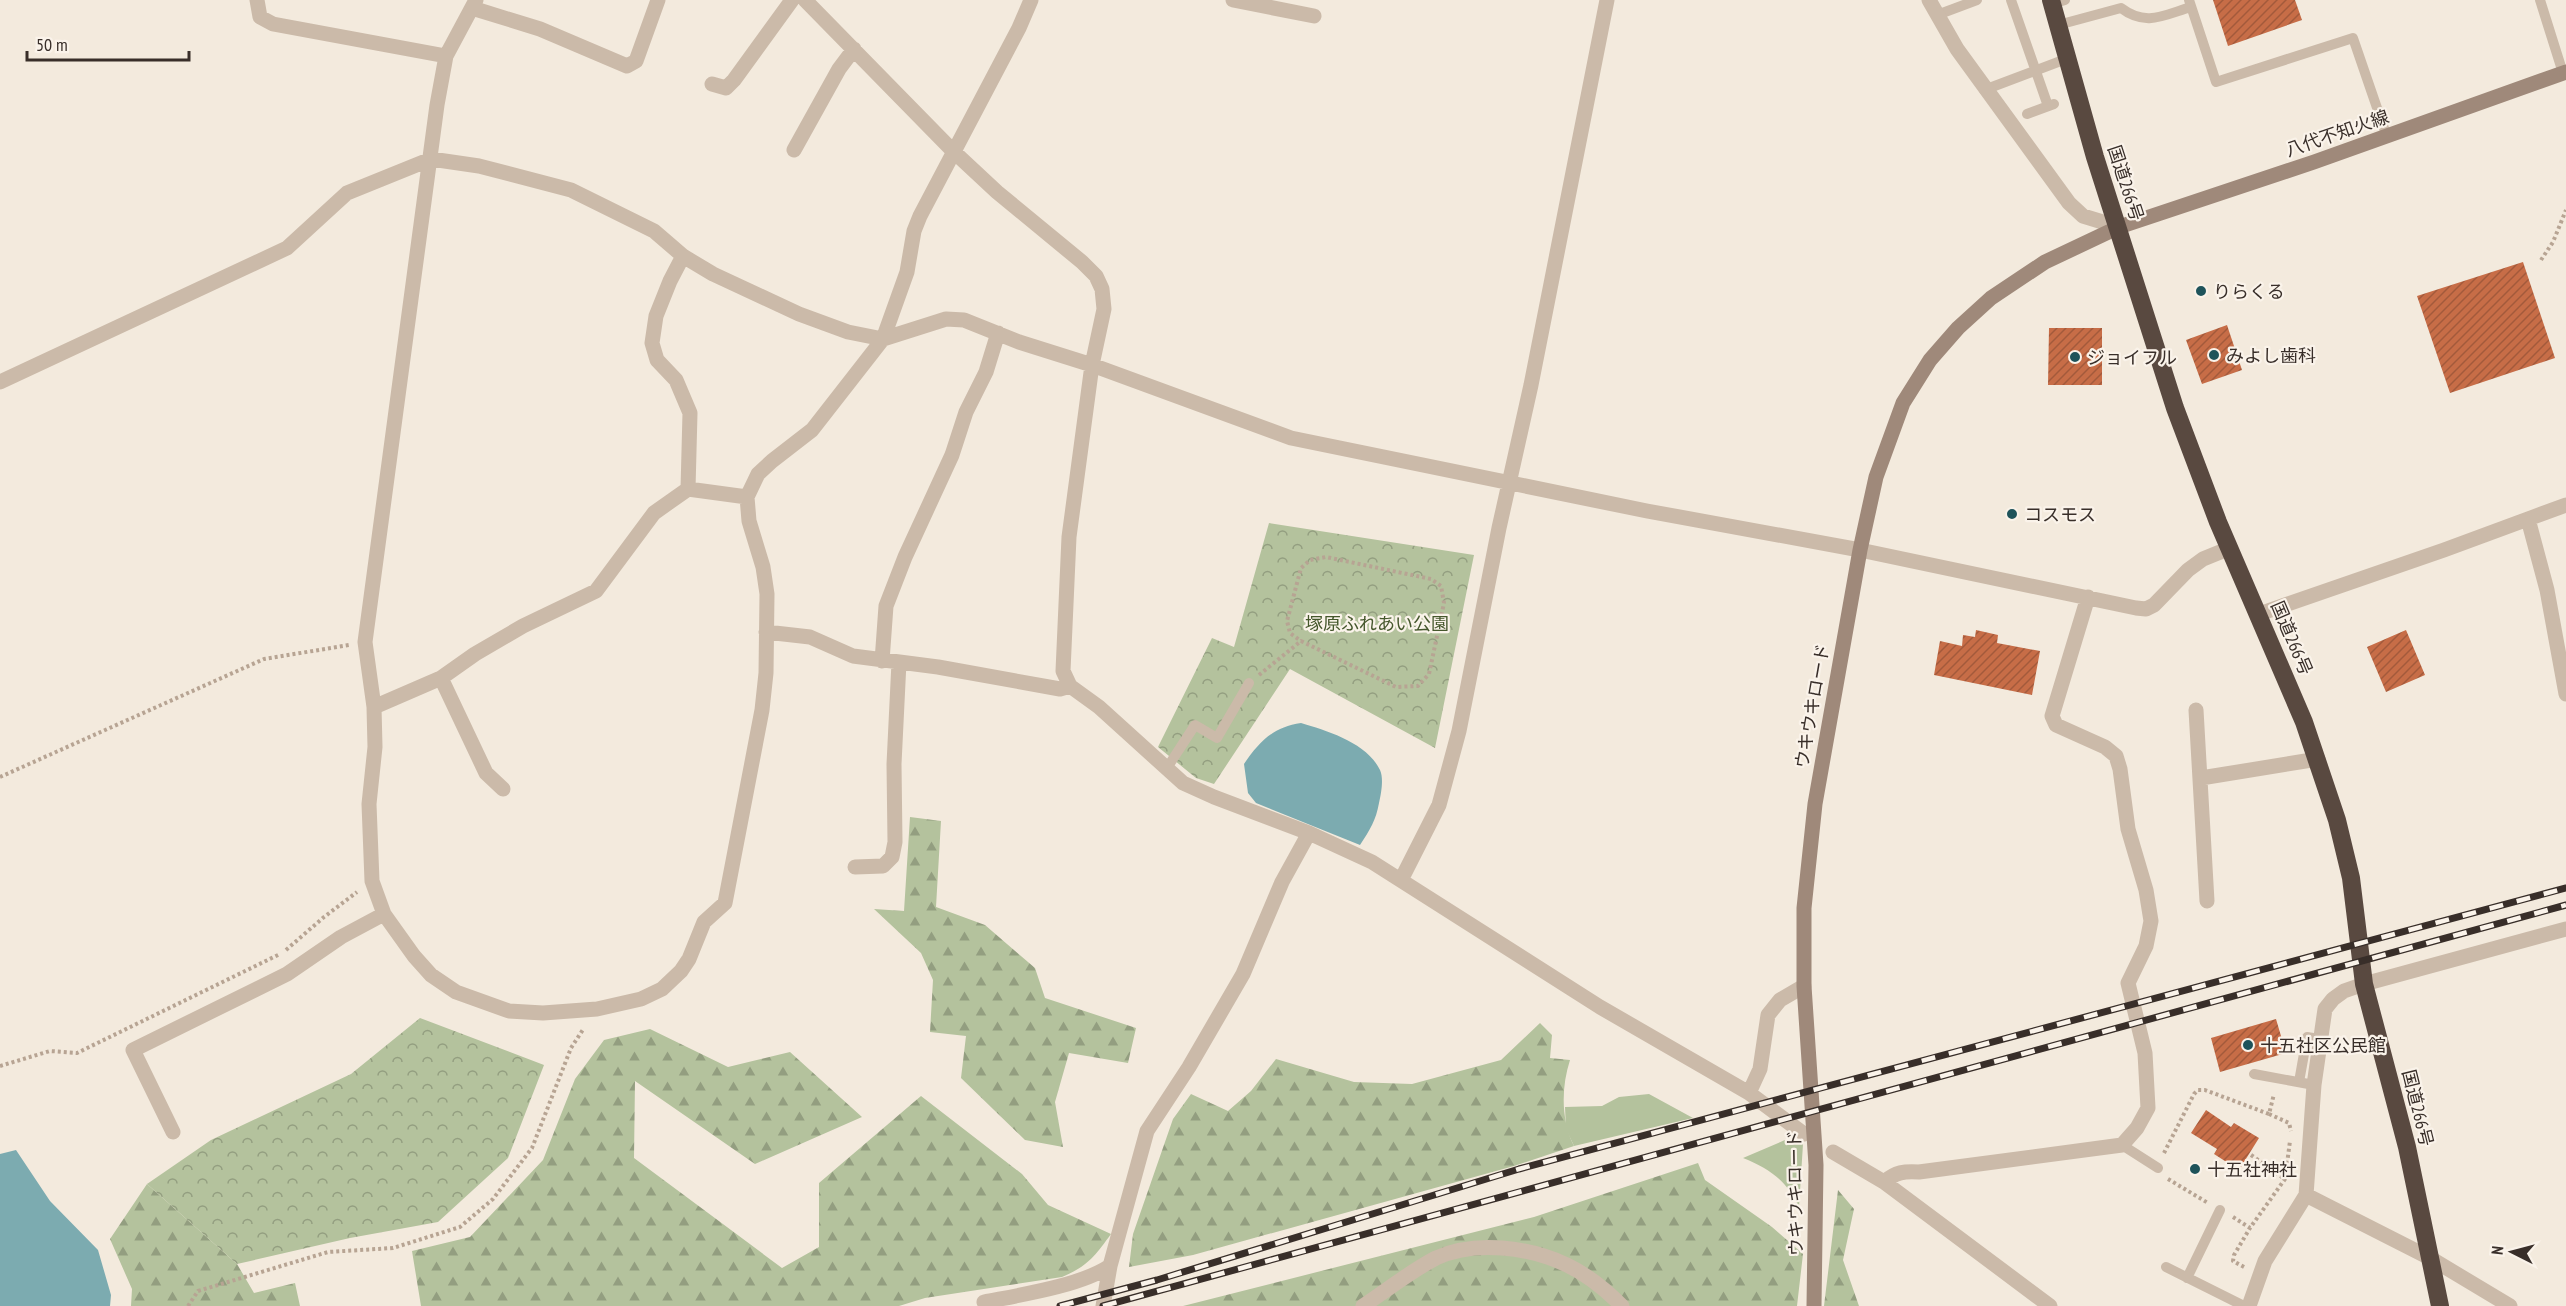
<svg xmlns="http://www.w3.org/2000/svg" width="2566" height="1306" font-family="'PT Sans Narrow','Noto Sans JP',sans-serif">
<defs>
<pattern id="forest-firs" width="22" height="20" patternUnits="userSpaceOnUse" patternTransform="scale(1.5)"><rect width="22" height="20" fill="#b4c29d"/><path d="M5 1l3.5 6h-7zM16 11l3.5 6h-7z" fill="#939e80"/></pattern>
<pattern id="park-crowns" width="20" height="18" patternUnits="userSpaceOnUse" patternTransform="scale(1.5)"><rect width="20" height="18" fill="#b4c29d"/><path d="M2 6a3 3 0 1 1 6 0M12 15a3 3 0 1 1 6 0" fill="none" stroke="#939e80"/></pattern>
<pattern id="building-hatch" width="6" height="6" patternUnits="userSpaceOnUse" patternTransform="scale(1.5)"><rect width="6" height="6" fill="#c76d47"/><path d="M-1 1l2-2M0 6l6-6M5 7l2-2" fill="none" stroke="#a35a3b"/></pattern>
</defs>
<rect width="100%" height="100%" fill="#f3eadd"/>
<path fill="#b4c29d" d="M1649,1094L1693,1118L1574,1146L1566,1129L1565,1107L1602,1106L1619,1097Z
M1792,1137L1803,1144L1799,1207C1786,1180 1770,1169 1743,1158Z"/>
<path fill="url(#forest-firs)" d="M910,817L941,821L936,907L985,925L1035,968L1045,998L1136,1028L1128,1063L1069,1053L1055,1102L1063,1147L1025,1140L961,1078L966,1036L930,1032L933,980L921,953L874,909L904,911Z
M1540,1023L1552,1035L1550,1058L1570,1060C1561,1088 1561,1120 1574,1146L1514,1166L1193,1255L1129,1267L1133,1234H1111C1095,1256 1088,1266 1062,1277L925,1298L899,1306H421L412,1251L470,1237L543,1160L575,1079L604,1040L650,1029L728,1067L790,1052L862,1117L755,1164L635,1081L634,1158L782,1268L819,1247V1183L921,1096L1022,1174L1048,1205L1111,1234H1133L1173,1119L1191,1094L1228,1111L1251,1091L1276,1059L1354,1082L1412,1084L1501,1060Z
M1698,1163L1705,1180L1772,1227L1803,1254L1797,1306H1183L1534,1217Z
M147,1184L237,1264L254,1293L295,1283L300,1306H131L132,1289L110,1239Z
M1838,1190L1854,1209L1843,1260L1859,1306H1824Z"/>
<path fill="url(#park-crowns)" d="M1269,523L1474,555L1435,748L1290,669L1214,784L1196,778L1158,747L1212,638L1234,647Z
M420,1018L544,1065L508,1158L438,1222L350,1238L237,1264L147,1184L211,1140L351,1074Z"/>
<path fill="#7cabb0" d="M1301,723C1328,731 1367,743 1380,770C1384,779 1381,794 1379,803C1376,820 1370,830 1360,845L1256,803L1248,793L1244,764C1259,742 1273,727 1301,723Z
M16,1150L50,1201L98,1250L111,1295L110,1306H0V1154Z"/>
<path fill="url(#building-hatch)" d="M2213,0H2295L2302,20L2228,46Z
M2523,262L2555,358L2450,393L2417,296Z
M2227,325L2242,370L2202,384L2186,340Z
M2049,328H2102V385H2048Z
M1976,630L1998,635L1997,643L2040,651L2032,695L1934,675L1940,641L1962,646L1963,635L1975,637Z
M2406,630L2425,675L2386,692L2367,647Z
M2276,1019L2286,1053L2220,1072L2211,1038Z
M2206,1110L2231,1127L2234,1123L2259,1138L2239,1170L2214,1154L2217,1149L2191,1133Z"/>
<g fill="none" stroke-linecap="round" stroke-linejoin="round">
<path stroke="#b7a493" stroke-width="4" stroke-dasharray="3 3" stroke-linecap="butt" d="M2541,260L2553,242L2566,210
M1259,675L1301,641L1396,687L1418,686L1429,674L1444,603L1441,586L1431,579L1326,557L1310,560L1301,568L1287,621L1290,633L1301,641
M0,777L264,659L349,645
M286,950L324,917L357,892
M0,1066L50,1051L77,1053L280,954
M2269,1114L2289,1123L2291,1131
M2164,1153L2194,1094L2198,1090H2205L2269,1114L2274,1094
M2251,1155L2286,1180
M2168,1179L2208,1203
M2233,1217L2250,1228L2285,1179L2290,1141
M2244,1267L2233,1261L2234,1255L2250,1228
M188,1306L198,1291L328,1252L393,1248L460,1227L493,1199L532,1148L571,1048L584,1028"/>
<path stroke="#cbbaa9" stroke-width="10" d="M2011,0L2048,106
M2189,0L2216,82L2353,38L2387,137
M2540,0L2563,73
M2052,4L2065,0
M1937,15L1977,0
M2058,25L2121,8C2146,27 2164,15 2191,7
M1984,90L2066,59
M2027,114L2054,104
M1167,768L1195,725L1217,738L1249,683
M2254,1074L2314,1085
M2299,1082L2307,1037L2319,1039
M2122,1145L2158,1168
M2166,1267L2244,1306
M2187,1278L2220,1210"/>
<path stroke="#cbbaa9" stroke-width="15" d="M257,0L260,17L273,24L446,56
M476,0L446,56L437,105L365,642L374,707L375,747L369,804L372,881L384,914L414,956L431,975L456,992L509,1011L543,1013L597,1009L641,999L662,989L681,971L689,959L704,922L725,903L762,710L766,673L767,594L763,567L749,521L747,497L758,474L772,461L812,430L883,339L907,272L914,231L920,216L1019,28L1031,0
M805,0L953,151L997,192L1082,262L1096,276L1102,289L1104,309L1092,365L1069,537L1063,671L1070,686L1099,707L1183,783L1214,797L1309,833L1372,862L1600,1007L1749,1093L1804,1134
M1233,0L1314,16
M1929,0L1957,49L2069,203L2083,216L2119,227
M472,8L540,29L627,66L636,61L658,0
M712,84L726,88L734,80L792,0
M794,150L839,69L854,49
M683,256L670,281L656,316L652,343L657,360L676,380L690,413L688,489
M0,382L287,248L347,193L431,159L479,166L571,190L654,231L683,256L713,274L799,314L848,332L883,339L946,319L964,320L1019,342L1092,365L1291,438L1647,511L1860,550L2136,608L2146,609L2154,605L2188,570L2203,559L2230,548
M2528,519L2547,590L2566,694
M2259,614L2444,550L2566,505
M766,632L810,637L853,656L938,667L1060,689L1070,686
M882,661L886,606L905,557L952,455L966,412L986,372L998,333
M441,678L486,773L503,789
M374,707L441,678L475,654L523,626L596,591L654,513L688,489L747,497
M2196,710L2207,901
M2201,778L2318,759
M855,867L883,866L892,857L895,842L894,764L899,662
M1401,880L1439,805L1459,731L1499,528L1531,385L1607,0
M1749,1093L1760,1069L1768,1015L1780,1000L1804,986
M173,1132L133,1050L287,974L341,937L384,914
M1833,1152L1884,1182L2050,1306
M1884,1182C1896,1172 1904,1171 1919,1172L2122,1145L2137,1128L2148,1108L2145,1053L2128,983L2146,946L2151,921L2146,890L2128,829L2120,769L2116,756L2105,747L2056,725L2052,716L2088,597
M2306,1195L2430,1258L2510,1306
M984,1302C1020,1295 1080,1286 1110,1266
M1103,1306L1110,1266L1147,1131L1189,1067L1243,974L1282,882L1309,833
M1363,1306C1387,1290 1411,1271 1436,1258C1475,1240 1529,1247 1567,1265C1588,1275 1606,1290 1622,1306
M2249,1306L2265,1261L2306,1195L2314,1085L2325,1009L2333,999L2344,991L2364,984L2566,929"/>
<path stroke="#9f897a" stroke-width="15" d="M1814,1306L1816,1165L1804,986V908L1815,804L1860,550L1876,477L1903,403L1930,360L1958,328L1991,298L2045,262L2119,227L2314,162L2566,72"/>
<path stroke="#594940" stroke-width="18" d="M2051,0L2095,157L2175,408L2218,522L2304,722L2337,820L2351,878L2364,984L2407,1147L2440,1306"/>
<g stroke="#382e29" stroke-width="7">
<path id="rail" d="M1060,1306L1157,1280L1519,1169L2566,888
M1103,1306L2566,905"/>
</g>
<use href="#rail" stroke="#faf3ea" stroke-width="4.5" stroke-dasharray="14" stroke-linecap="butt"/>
</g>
<g fill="#1e535a" stroke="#faf3ea" stroke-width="2">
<circle cx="2201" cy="291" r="6"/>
<circle cx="2214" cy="355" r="6"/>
<circle cx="2075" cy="357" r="6"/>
<circle cx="2012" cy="514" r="6"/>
<circle cx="2248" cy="1045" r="6"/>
<circle cx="2195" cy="1169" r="6"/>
</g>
<g text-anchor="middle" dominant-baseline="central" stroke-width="4.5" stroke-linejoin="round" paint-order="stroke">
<g font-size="18" fill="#382e29" stroke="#faf3ea">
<text transform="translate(2337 133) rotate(-19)">八代不知火線</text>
<text transform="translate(2126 183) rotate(72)">国道266号</text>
<text transform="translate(2292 638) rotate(67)">国道266号</text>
<text transform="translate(1812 706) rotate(-80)">ウキウキロード</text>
<text transform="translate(2418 1108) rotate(76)">国道266号</text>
<text transform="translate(1795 1193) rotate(-91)">ウキウキロード</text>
</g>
<g font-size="18" fill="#382e29" stroke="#faf3ea" text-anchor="start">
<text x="2213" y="291">りらくる</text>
<text x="2226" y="355">みよし歯科</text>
<text x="2087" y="357">ジョイフル</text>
<text x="2024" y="514">コスモス</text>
<text x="2260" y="1045">十五社区公民館</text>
<text x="2207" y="1169">十五社神社</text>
</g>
<g font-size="18" fill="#45572c" stroke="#faf3ea">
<text x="1377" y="623">塚原ふれあい公園</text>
</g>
</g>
<g transform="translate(2512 1252) rotate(276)" stroke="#faf3ea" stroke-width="4.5" paint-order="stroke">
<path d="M0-4.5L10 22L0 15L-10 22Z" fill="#382e29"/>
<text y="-9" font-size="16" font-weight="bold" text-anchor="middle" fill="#382e29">N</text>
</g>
<path d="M27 51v9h162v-9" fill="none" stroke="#382e29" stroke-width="3"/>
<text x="36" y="51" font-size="18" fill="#382e29" stroke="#faf3ea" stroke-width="4.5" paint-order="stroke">50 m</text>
</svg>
